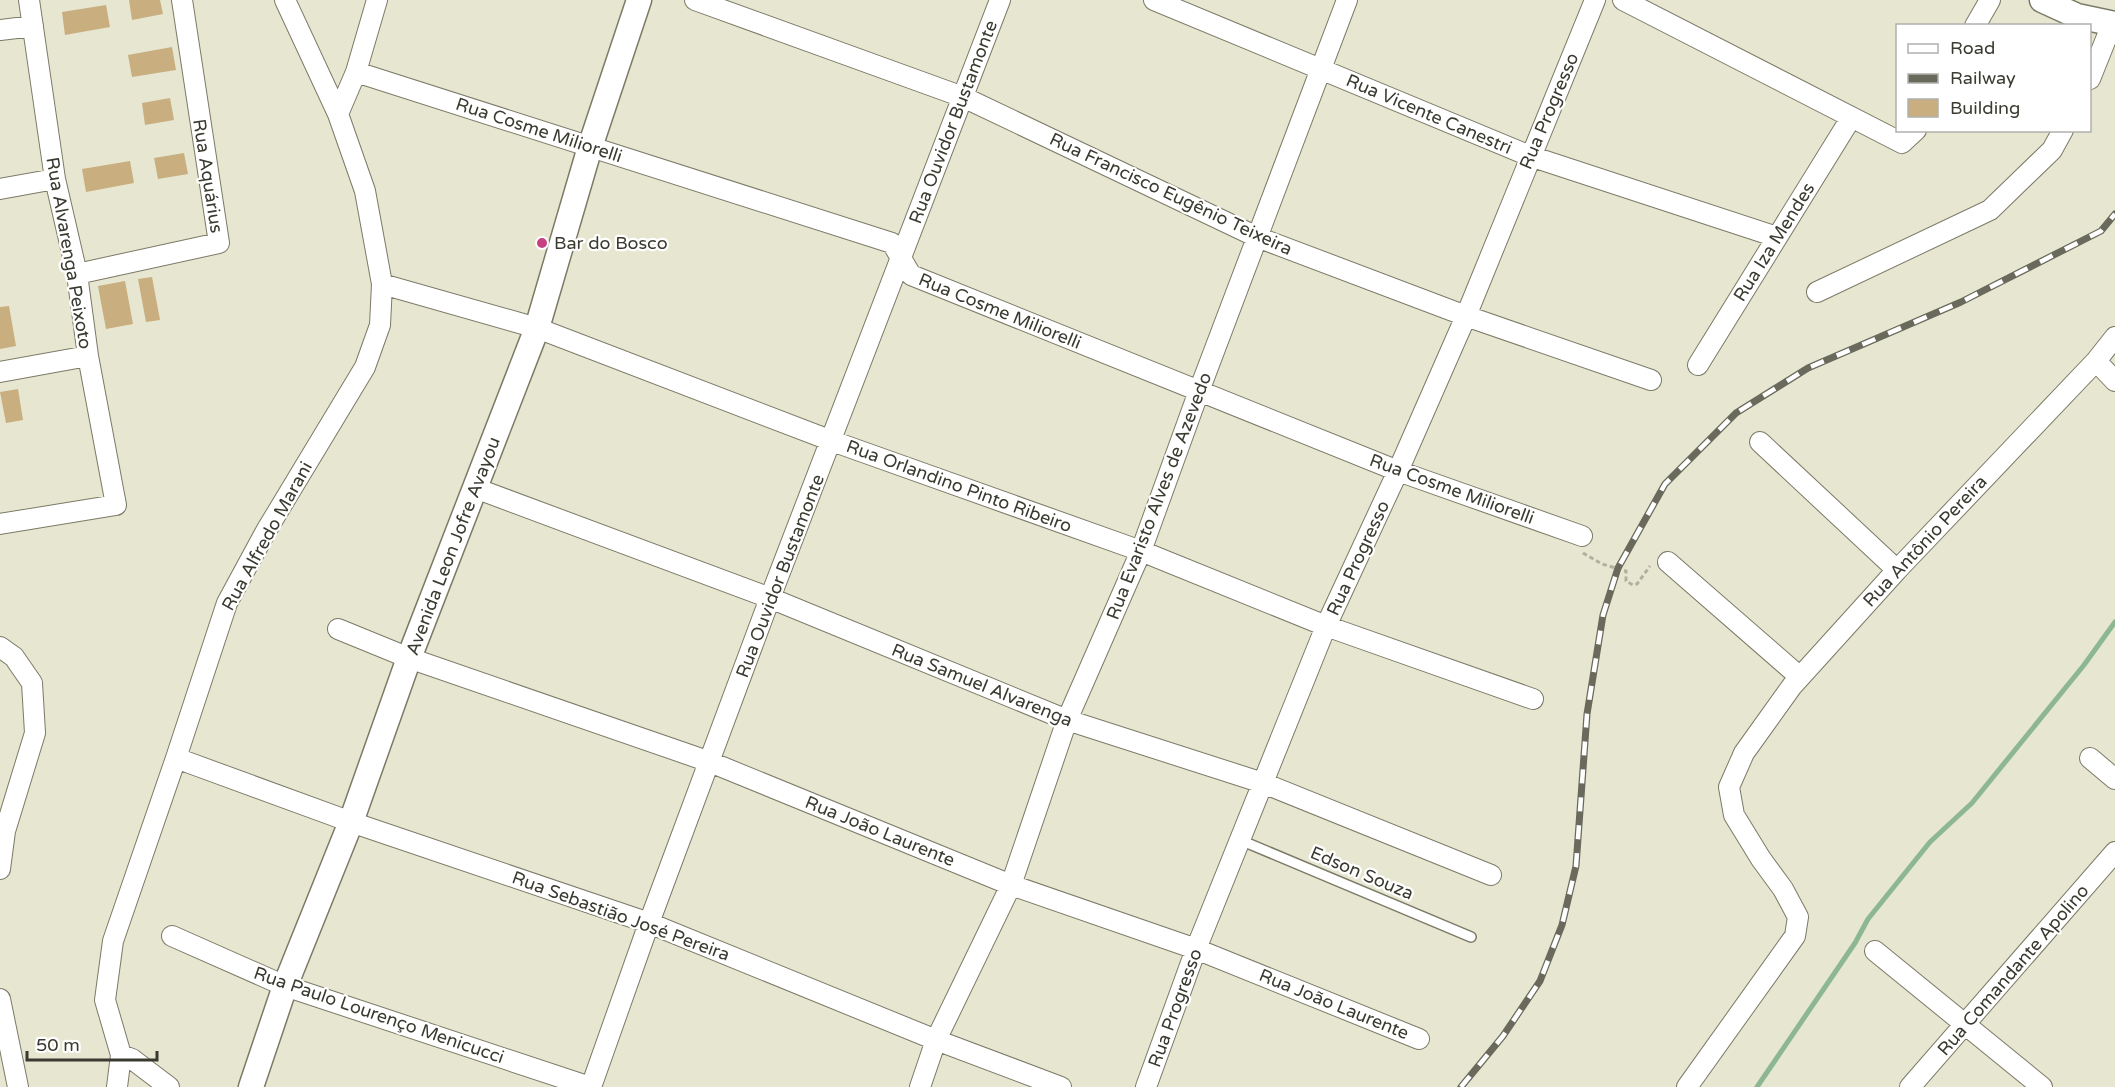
<svg xmlns="http://www.w3.org/2000/svg" width="2115" height="1087" font-family="'Varela Round',sans-serif">
<rect width="100%" height="100%" fill="#e7e6d0"/>
<g fill="none" stroke-linecap="round" stroke-linejoin="round">
<path stroke="#8cb791" stroke-width="5" d="M1757,1087L1855,943L1868,919L1930,842L1972,803L2084,665L2115,622"/>
</g>
<path fill="#c9ae7f" d="M129,0H160L163,14L132,20Z
M106,5L110,27L65,35L62,12Z
M172,47L176,70L132,77L128,55Z
M170,98L174,120L145,125L142,103Z
M184,153L188,174L158,179L154,158Z
M130,161L134,183L86,192L82,169Z
M152,277L160,320L146,322L138,279Z
M125,281L133,324L106,329L98,286Z
M9,306L16,346L0,349V307Z
M18,389L23,420L6,423L0,392Z"/>
<g fill="none" stroke-linecap="round" stroke-linejoin="round">
<g stroke="#7c7a67" stroke-width="12">
<path id="service" d="M1240,840L1471,937"/>
</g>
<g stroke="#7c7a67" stroke-width="22">
<path id="minor" d="M695,0L963,97L1257,237L1466,316L1651,380
M1154,0L1530,156L1777,237
M1623,0L1902,143L1916,130
M1975,26L1990,0
M0,30L33,26
M356,72L892,243L911,275L1398,471L1582,536
M2090,79L2112,24
M338,114L356,72L377,0
M0,189L55,179
M77,274L219,243L182,0
M382,284L537,328L832,441L1141,551L1326,626L1533,699
M1817,292L1990,210L2052,150L2063,130
M2096,361L2115,381
M1698,365L1851,118
M0,372L88,356
M1760,442L1897,570
M475,488L770,598L1067,720L1263,783L1491,875
M0,524L116,505L88,356L77,274L55,179L29,0
M1668,562L1800,677
M338,629L409,658L710,762L1011,885L1196,949L1419,1039
M0,647L14,657L32,683L35,733L5,831L0,869
M176,758L351,822L649,923L936,1040L1061,1087
M2090,758L2115,779
M172,936L285,986L590,1087
M1875,951L2042,1087
M0,999L18,1087
M121,1055L132,1059L169,1087
M117,1087L121,1055L105,1000L113,941L176,758L227,603L266,531L365,367L380,325L382,284L365,191L338,114L285,0
M591,1087L649,923L770,598L1000,0
M920,1087L936,1040L1011,885L1067,720L1141,551L1199,391L1347,0
M1146,1087L1196,949L1326,626L1398,471L1466,316L1595,0
M1687,1087L1795,936L1798,917L1783,889L1761,859L1734,815L1729,787L1744,753L1792,686L1897,570L2096,361L2115,337
M1910,1087L2115,852"/>
</g>
<g stroke="#7c7a67" stroke-width="27">
<path id="tertiary" d="M2042,0L2077,16L2115,24
M251,1087L285,986L351,822L409,658L537,328L590,147L639,0"/>
</g>
<path stroke="#b0b09e" stroke-width="3" stroke-dasharray="4.5 3" stroke-linecap="butt" d="M1583,553L1602,564L1626,571V581L1633,585L1637,584L1650,566"/>
<use href="#service" stroke="#fff" stroke-width="9"/>
<use href="#minor" stroke="#fff" stroke-width="20"/>
<use href="#tertiary" stroke="#fff" stroke-width="24"/>
<g stroke="#69695c" stroke-width="7">
<path id="rail" d="M1461,1087L1503,1036L1540,981L1562,925L1576,866L1587,714L1603,615L1618,568L1665,484L1736,413L1808,368L1961,302L2101,231L2115,214"/>
</g>
<use href="#rail" stroke="#fff" stroke-width="4.5" stroke-dasharray="14" stroke-linecap="butt"/>
</g>
<circle fill="#c64082" stroke="#fff" stroke-width="2" cx="542" cy="243" r="6"/>
<g text-anchor="middle" dominant-baseline="central" stroke-width="4.5" stroke-linejoin="round" paint-order="stroke">
<g font-size="18" fill="#3a3a31" stroke="#fff">
<text transform="translate(1549 111) rotate(-67)">Rua Progresso</text>
<text transform="translate(1429 114) rotate(23)">Rua Vicente Canestri</text>
<text transform="translate(953 122) rotate(-69)">Rua Ouvidor Bustamonte</text>
<text transform="translate(539 130) rotate(18)">Rua Cosme Miliorelli</text>
<text transform="translate(208 176) rotate(81)">Rua Aquárius</text>
<text transform="translate(1171 194) rotate(25)">Rua Francisco Eugênio Teixeira</text>
<text transform="translate(1774 242) rotate(-58)">Rua Iza Mendes</text>
<text transform="translate(69 253) rotate(80)">Rua Alvarenga Peixoto</text>
<text transform="translate(1000 311) rotate(22)">Rua Cosme Miliorelli</text>
<text transform="translate(959 486) rotate(20)">Rua Orlandino Pinto Ribeiro</text>
<text transform="translate(1452 489) rotate(20)">Rua Cosme Miliorelli</text>
<text transform="translate(1159 496) rotate(-69)">Rua Evaristo Alves de Azevedo</text>
<text transform="translate(267 536) rotate(-61)">Rua Alfredo Marani</text>
<text transform="translate(1925 541) rotate(-47)">Rua Antônio Pereira</text>
<text transform="translate(453 546) rotate(-69)">Avenida Leon Jofre Avayou</text>
<text transform="translate(1358 558) rotate(-65)">Rua Progresso</text>
<text transform="translate(780 576) rotate(-69)">Rua Ouvidor Bustamonte</text>
<text transform="translate(982 685) rotate(22)">Rua Samuel Alvarenga</text>
<text transform="translate(880 831) rotate(22)">Rua João Laurente</text>
<text transform="translate(1362 873) rotate(23)">Edson Souza</text>
<text transform="translate(621 916) rotate(20)">Rua Sebastião José Pereira</text>
<text transform="translate(2013 970) rotate(-49)">Rua Comandante Apolino</text>
<text transform="translate(1334 1004) rotate(22)">Rua João Laurente</text>
<text transform="translate(1175 1008) rotate(-70)">Rua Progresso</text>
<text transform="translate(379 1015) rotate(19)">Rua Paulo Lourenço Menicucci</text>
</g>
<g font-size="18" fill="#3a3a31" stroke="#fff" text-anchor="start">
<text x="554" y="243">Bar do Bosco</text>
</g>
</g>
<rect x="1896" y="24" width="195" height="108" fill="#ffffff" stroke="#b0b0ad" stroke-width="1.5"/>
<rect x="1908" y="44" width="30" height="9" fill="#ffffff" stroke="#b0b0ad" stroke-width="1.5"/>
<text x="1950" y="54" font-size="18" fill="#3a3a31">Road</text>
<rect x="1908" y="74" width="30" height="9" fill="#69695c" stroke="#b0b0ad" stroke-width="1.5"/>
<text x="1950" y="84" font-size="18" fill="#3a3a31">Railway</text>
<rect x="1908" y="99" width="30" height="18" fill="#c9ae7f" stroke="#b0b0ad" stroke-width="1.5"/>
<text x="1950" y="114" font-size="18" fill="#3a3a31">Building</text>
<path d="M27 1051v9h130v-9" fill="none" stroke="#3a3a31" stroke-width="3"/>
<text x="36" y="1051" font-size="18" fill="#3a3a31" stroke="#ffffff" stroke-width="4.5" paint-order="stroke">50 m</text>
</svg>
